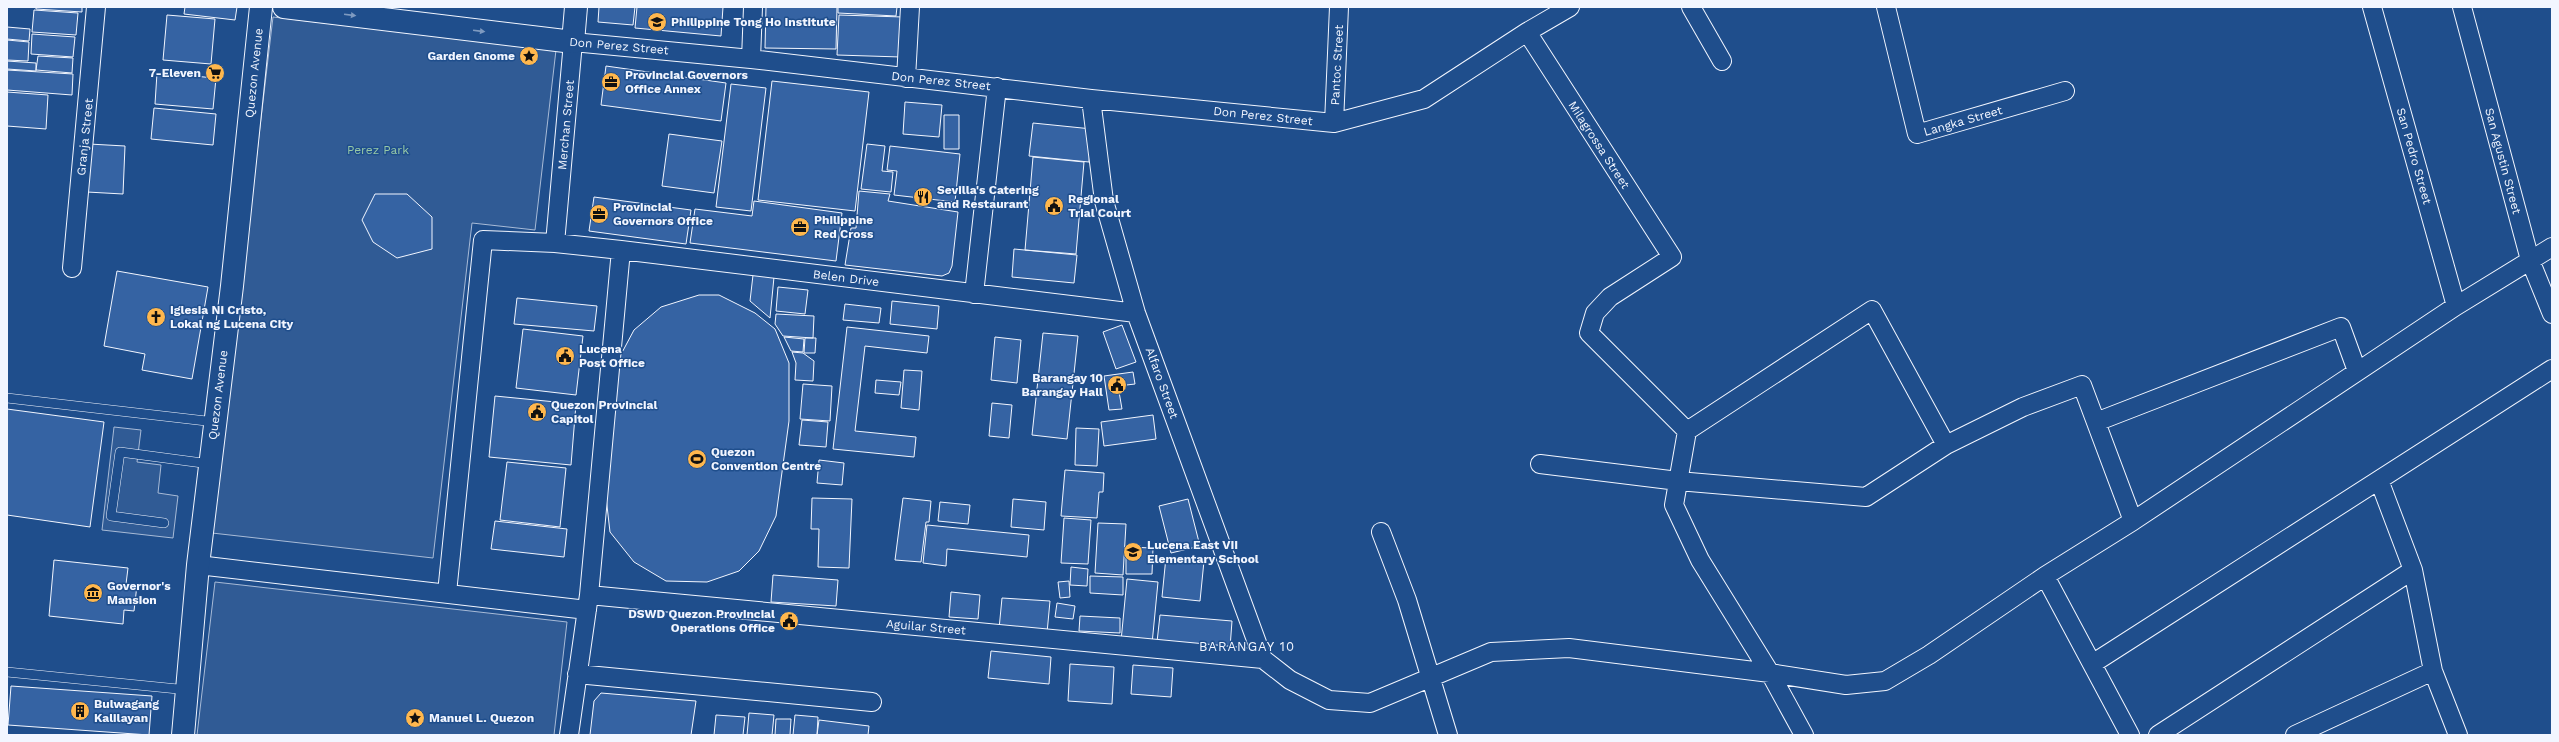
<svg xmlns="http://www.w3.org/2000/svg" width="2559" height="742" font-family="'Work Sans',sans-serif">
<rect width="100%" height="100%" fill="#1f4e8c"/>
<path fill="#305b95" stroke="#a8bbd7" d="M273,17L556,50L535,230L472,223L433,558L212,533Z
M114,427L141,430L137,462L161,465L158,493L178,496L173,538L102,530Z
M215,582L567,622L554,735H197Z"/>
<path fill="#3563a3" stroke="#f2f6ff" d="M36,7H82V12L36,9Z
M185,7H237L235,20L184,14Z
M599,7H635L633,25L598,22Z
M637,7H723L721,36L635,28Z
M766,7H837L836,49L765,48Z
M838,7H897L896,16L838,13Z
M34,10L78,13L76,35L32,32Z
M167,15L215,19L211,64L163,60Z
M839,15L903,17L901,57L837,55Z
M7,27L30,29L29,41L7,39Z
M32,34L75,37L73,57L31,54Z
M7,40L29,42L28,61L7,60Z
M38,56L73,58L72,73L36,70Z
M7,61L36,63V71L7,69Z
M606,66L726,83L721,121L601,105Z
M7,70L73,74L72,95L7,90Z
M157,73L216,78L213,109L155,104Z
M772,81L869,92L855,211L758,200Z
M731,84L766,88L751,211L716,207Z
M7,92L48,95L46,129L7,126Z
M905,102L942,105L939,137L903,134Z
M154,108L216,114L213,145L151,139Z
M944,115H959V149H944Z
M1033,123L1092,129L1089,162L1029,156Z
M669,134L722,141L714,193L662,186Z
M89,144L125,146L123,194L87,192Z
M867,144L885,146L882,171L893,172L891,192L861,189Z
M890,146L960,154L955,202L894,195L897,171L887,170Z
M1033,157L1084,162L1076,254L1025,250Z
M859,191L890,194L888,201L958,212L952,266L949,273L942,276L845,265L851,228H856Z
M375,194H407L432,217V249L397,258L373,242L362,220Z
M594,197L691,210L686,244L589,231Z
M754,201L842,213L836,261L690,243L695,209L752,216Z
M1014,249L1077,255L1074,283L1012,277Z
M117,271L208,287L192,379L142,370L145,354L104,346Z
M753,275L774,277L770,318L750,301Z
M778,287L808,290L805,314L776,311Z
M699,295H719L755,313L775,329L789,363V421L776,516L759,551L739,571L707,582L666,581L634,562L610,532L606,497L618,360L634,330L661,307Z
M517,298L597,306L594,331L514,324Z
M892,301L939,306L937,329L890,324Z
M845,304L881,308L879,323L843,320Z
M776,314L814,316L813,338L783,336L775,324Z
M1122,325L1136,362L1116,369L1103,332Z
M847,327L929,336L927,353L865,346L855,431L916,437L914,457L833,449Z
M523,329L583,336L576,395L516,388Z
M1043,333L1078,336L1067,439L1032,435Z
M784,337L804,339L803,352L791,351Z
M995,337L1021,340L1017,383L991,380Z
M805,338H816L815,353H804Z
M792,352L803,353L814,361L813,381L795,380L796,363Z
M904,370L922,371L919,410L901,408Z
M1133,372L1135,384L1118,386L1122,409L1109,410L1104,376Z
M876,380L901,382L899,395L875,393Z
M803,384L832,386L830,421L800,419Z
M495,396L576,404L571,465L489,457Z
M992,403L1012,405L1009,438L989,436Z
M7,409L104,422L90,527L7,515Z
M1153,415L1156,439L1104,446L1101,422Z
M802,420L828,422L826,447L799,445Z
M1076,428L1099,429L1097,466L1075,465Z
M819,460L844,463L842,485L817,483Z
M507,462L566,468L560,527L500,520Z
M1065,470L1104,473L1103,492H1099L1097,518L1061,516Z
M812,498L852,499L849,568L818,567L819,529H811Z
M903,498L931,501L929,522H926L921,562L895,560Z
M1013,499L1046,502L1044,530L1011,527Z
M1188,499L1200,546L1171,553L1159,506Z
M940,502L970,505L968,524L938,521Z
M1064,518L1091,520L1088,564L1061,563Z
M495,521L567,529L564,557L491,549Z
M1098,523L1126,524L1123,575L1095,573Z
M927,525L1029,535L1027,557L947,549L946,566L923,563Z
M1126,547L1153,548L1152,574H1126Z
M1166,557L1204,561L1200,601L1162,597Z
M54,560L128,568L126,584L137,585L134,611L124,610L123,624L49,616Z
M1071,567L1088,569L1087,586L1070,585Z
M773,575L838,580L836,606L771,602Z
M1090,576L1123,577V595L1090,593Z
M1127,579L1158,582L1152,644L1121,641Z
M1069,581L1070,597L1060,598L1058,582Z
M951,592L980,595L978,619L949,617Z
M1002,598L1050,601L1047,633L999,629Z
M1057,603L1075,606L1073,619L1055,617Z
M1160,615L1232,621L1230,648L1157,642Z
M1080,616L1120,618V633L1079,631Z
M991,651L1051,657L1049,684L988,678Z
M1070,664L1114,667L1112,704L1068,701Z
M1133,665L1173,668L1171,697L1131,694Z
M11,686L152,696L149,735L8,725Z
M601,693L696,701L691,735H590L594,701Z
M749,713L774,715L772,735H747Z
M716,715L745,717L743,735H714Z
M795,715L818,717L817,735H793Z
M776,719H791L790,735H775Z
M819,720L869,726L868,735H817Z"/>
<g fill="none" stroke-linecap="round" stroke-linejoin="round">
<g stroke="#f2f6ff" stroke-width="10">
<path id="lane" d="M7,398L215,422
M164,523L111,516L120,452L210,464
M7,672L188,690"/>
</g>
<g stroke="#f2f6ff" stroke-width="20">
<path id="street" d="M1691,7L1722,61
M1886,7L1917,134L2065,91
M2372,7L2456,306
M2462,7L2530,260L2552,314
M1527,32L1672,257L1610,297L1595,313L1589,333L1687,431
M751,59L753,7
M906,78L910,7
M1091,99L1104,201L1136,313L1263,659
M1334,123L1339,7
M555,243L573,42L751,59L1091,99L1334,123L1424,99L1527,32L1570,7
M72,268L96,7
M974,294L997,87
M2096,422L2341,327L2357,371
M1540,464L1678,481L1866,497L1946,445
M1381,532L1407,600L1448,735
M198,565L587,610
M2045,576L2130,735
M447,593L483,240L555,243L621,250L1136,313
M589,595L1263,659
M1263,659L1290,680L1329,700L1370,703L1491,652L1569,648L1770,673L1846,685L1885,681L1929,655L2045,576L2133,521L2456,306L2552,247
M2092,664L2552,369
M2433,671L2458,735
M577,674L872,702
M569,735L589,595L621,250
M1804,735L1770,673L1700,560L1674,505L1687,431L1872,310L1946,445L2023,407L2082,385L2133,521
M2158,735L2413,570
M2295,735L2433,671L2413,570L2379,480"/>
</g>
<g stroke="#f2f6ff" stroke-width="24">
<path id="secondary" d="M284,7L573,42L576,7
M183,735L198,565L232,286L261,7"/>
</g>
<use href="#lane" stroke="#1f4e8c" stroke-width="9"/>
<use href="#street" stroke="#1f4e8c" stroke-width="18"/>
<use href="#secondary" stroke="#1f4e8c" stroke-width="22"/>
</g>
<defs><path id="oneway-solid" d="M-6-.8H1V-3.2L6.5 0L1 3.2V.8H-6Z"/></defs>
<g fill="#7e9ac0">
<use href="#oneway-solid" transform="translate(350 15) rotate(7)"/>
<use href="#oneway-solid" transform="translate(479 31) rotate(7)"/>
</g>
<defs>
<g id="school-disc" transform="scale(1)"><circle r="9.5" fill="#ffb74d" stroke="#1f4e8c"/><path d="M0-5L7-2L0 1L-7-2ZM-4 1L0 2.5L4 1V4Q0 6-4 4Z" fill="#111"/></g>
<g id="sight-disc" transform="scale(1)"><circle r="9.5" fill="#ffb74d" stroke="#1f4e8c"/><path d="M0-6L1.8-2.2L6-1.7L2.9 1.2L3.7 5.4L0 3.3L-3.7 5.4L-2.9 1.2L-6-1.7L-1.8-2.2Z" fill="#111"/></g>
<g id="supermarket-disc" transform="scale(1)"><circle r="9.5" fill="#ffb74d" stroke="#1f4e8c"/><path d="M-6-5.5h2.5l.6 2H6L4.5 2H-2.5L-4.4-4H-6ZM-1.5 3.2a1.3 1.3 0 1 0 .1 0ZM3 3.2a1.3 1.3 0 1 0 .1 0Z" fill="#111"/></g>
<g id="office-disc" transform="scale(1)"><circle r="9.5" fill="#ffb74d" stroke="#1f4e8c"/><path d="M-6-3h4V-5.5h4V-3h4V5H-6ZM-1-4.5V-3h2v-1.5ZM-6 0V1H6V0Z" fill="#111"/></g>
<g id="restaurant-disc" transform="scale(1)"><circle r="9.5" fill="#ffb74d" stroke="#1f4e8c"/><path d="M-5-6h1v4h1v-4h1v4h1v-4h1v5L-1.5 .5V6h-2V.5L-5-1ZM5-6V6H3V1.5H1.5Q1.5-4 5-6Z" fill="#111"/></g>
<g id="civic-disc" transform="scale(1)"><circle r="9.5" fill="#ffb74d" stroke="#1f4e8c"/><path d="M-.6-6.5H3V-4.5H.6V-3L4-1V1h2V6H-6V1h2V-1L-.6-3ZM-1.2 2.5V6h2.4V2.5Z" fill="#111"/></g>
<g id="church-disc" transform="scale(1)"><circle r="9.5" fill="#ffb74d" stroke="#1f4e8c"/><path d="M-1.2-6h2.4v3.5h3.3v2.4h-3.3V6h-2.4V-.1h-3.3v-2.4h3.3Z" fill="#111"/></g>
<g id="stadium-disc" transform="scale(1)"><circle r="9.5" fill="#ffb74d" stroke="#1f4e8c"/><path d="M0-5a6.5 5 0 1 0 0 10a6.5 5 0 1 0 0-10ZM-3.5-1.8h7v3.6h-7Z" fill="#111"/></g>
<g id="museum-disc" transform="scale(1)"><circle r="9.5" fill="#ffb74d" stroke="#1f4e8c"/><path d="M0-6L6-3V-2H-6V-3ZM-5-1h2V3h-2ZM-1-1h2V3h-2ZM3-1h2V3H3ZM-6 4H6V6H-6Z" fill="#111"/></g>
<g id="building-disc" transform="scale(1)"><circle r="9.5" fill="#ffb74d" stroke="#1f4e8c"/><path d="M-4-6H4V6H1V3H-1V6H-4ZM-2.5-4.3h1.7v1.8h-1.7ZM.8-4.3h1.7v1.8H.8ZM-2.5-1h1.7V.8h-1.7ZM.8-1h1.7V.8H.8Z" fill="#111"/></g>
</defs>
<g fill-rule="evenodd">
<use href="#school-disc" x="657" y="22"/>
<use href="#sight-disc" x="529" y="56"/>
<use href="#supermarket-disc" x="215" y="73"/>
<use href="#office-disc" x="611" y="82"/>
<use href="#restaurant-disc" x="923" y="197"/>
<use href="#civic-disc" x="1054" y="206"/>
<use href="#office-disc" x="599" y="214"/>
<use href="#office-disc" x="800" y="227"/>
<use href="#church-disc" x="156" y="317"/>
<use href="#civic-disc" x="565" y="356"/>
<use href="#civic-disc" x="1117" y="385"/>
<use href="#civic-disc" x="537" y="412"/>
<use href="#stadium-disc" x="697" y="459"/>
<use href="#school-disc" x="1133" y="552"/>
<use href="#museum-disc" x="93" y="593"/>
<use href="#civic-disc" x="789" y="621"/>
<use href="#building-disc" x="80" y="711"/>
<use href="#sight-disc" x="415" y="718"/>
</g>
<g text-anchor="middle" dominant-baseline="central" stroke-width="3" stroke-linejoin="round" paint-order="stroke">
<g font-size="12" font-weight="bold" fill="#f2f6ff" stroke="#1f4e8c" text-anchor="start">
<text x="671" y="22">Philippine Tong Ho Institute</text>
<text x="515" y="56" text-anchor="end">Garden Gnome</text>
<text x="201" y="73" text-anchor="end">7-Eleven</text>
<text x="625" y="75">Provincial Governors<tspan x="625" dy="14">Office Annex</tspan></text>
<text x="937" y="190">Sevilla's Catering<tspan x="937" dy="14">and Restaurant</tspan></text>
<text x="1068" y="199">Regional<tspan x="1068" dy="14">Trial Court</tspan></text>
<text x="613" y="207">Provincial<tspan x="613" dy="14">Governors Office</tspan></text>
<text x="814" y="220">Philippine<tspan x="814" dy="14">Red Cross</tspan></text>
<text x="170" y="310">Iglesia Ni Cristo,<tspan x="170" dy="14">Lokal ng Lucena City</tspan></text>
<text x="579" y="349">Lucena<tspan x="579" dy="14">Post Office</tspan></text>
<text x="1103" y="378" text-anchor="end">Barangay 10<tspan x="1103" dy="14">Barangay Hall</tspan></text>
<text x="551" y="405">Quezon Provincial<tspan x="551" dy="14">Capitol</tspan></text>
<text x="711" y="452">Quezon<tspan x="711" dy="14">Convention Centre</tspan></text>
<text x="1147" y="545">Lucena East VII<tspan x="1147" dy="14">Elementary School</tspan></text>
<text x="107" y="586">Governor's<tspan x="107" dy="14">Mansion</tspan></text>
<text x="775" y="614" text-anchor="end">DSWD Quezon Provincial<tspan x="775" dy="14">Operations Office</tspan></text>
<text x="94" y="704">Bulwagang<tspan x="94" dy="14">Kalilayan</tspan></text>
<text x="429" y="718">Manuel L. Quezon</text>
</g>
<g font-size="12" fill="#f2f6ff" stroke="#1f4e8c">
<text transform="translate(619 46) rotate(5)">Don Perez Street</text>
<text transform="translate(1337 65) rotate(-87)">Pantoc Street</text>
<text transform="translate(254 73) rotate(-84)">Quezon Avenue</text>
<text transform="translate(941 81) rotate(6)">Don Perez Street</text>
<text transform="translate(1263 116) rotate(6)">Don Perez Street</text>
<text transform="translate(1963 121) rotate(-16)">Langka Street</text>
<text transform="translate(566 125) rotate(-85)">Merchan Street</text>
<text transform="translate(85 137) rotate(-84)">Granja Street</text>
<text transform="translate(1599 145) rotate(57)">Milagrossa Street</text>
<text transform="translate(2414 156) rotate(74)">San Pedro Street</text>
<text transform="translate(2503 161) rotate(75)">San Agustin Street</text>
<text transform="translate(846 278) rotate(7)">Belen Drive</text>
<text transform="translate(1162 383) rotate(70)">Alfaro Street</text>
<text transform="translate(218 395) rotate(-83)">Quezon Avenue</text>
<text transform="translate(926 627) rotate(5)">Aguilar Street</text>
</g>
<g font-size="12" fill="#97c8a6" stroke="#1f4e8c">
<text x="378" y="150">Perez Park</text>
</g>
<g font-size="13" letter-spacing="1" fill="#f2f6ff" stroke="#1f4e8c">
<text x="1247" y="646">BARANGAY 10</text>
</g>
</g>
<rect width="2559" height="742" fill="none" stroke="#f2f6ff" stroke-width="16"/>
</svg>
